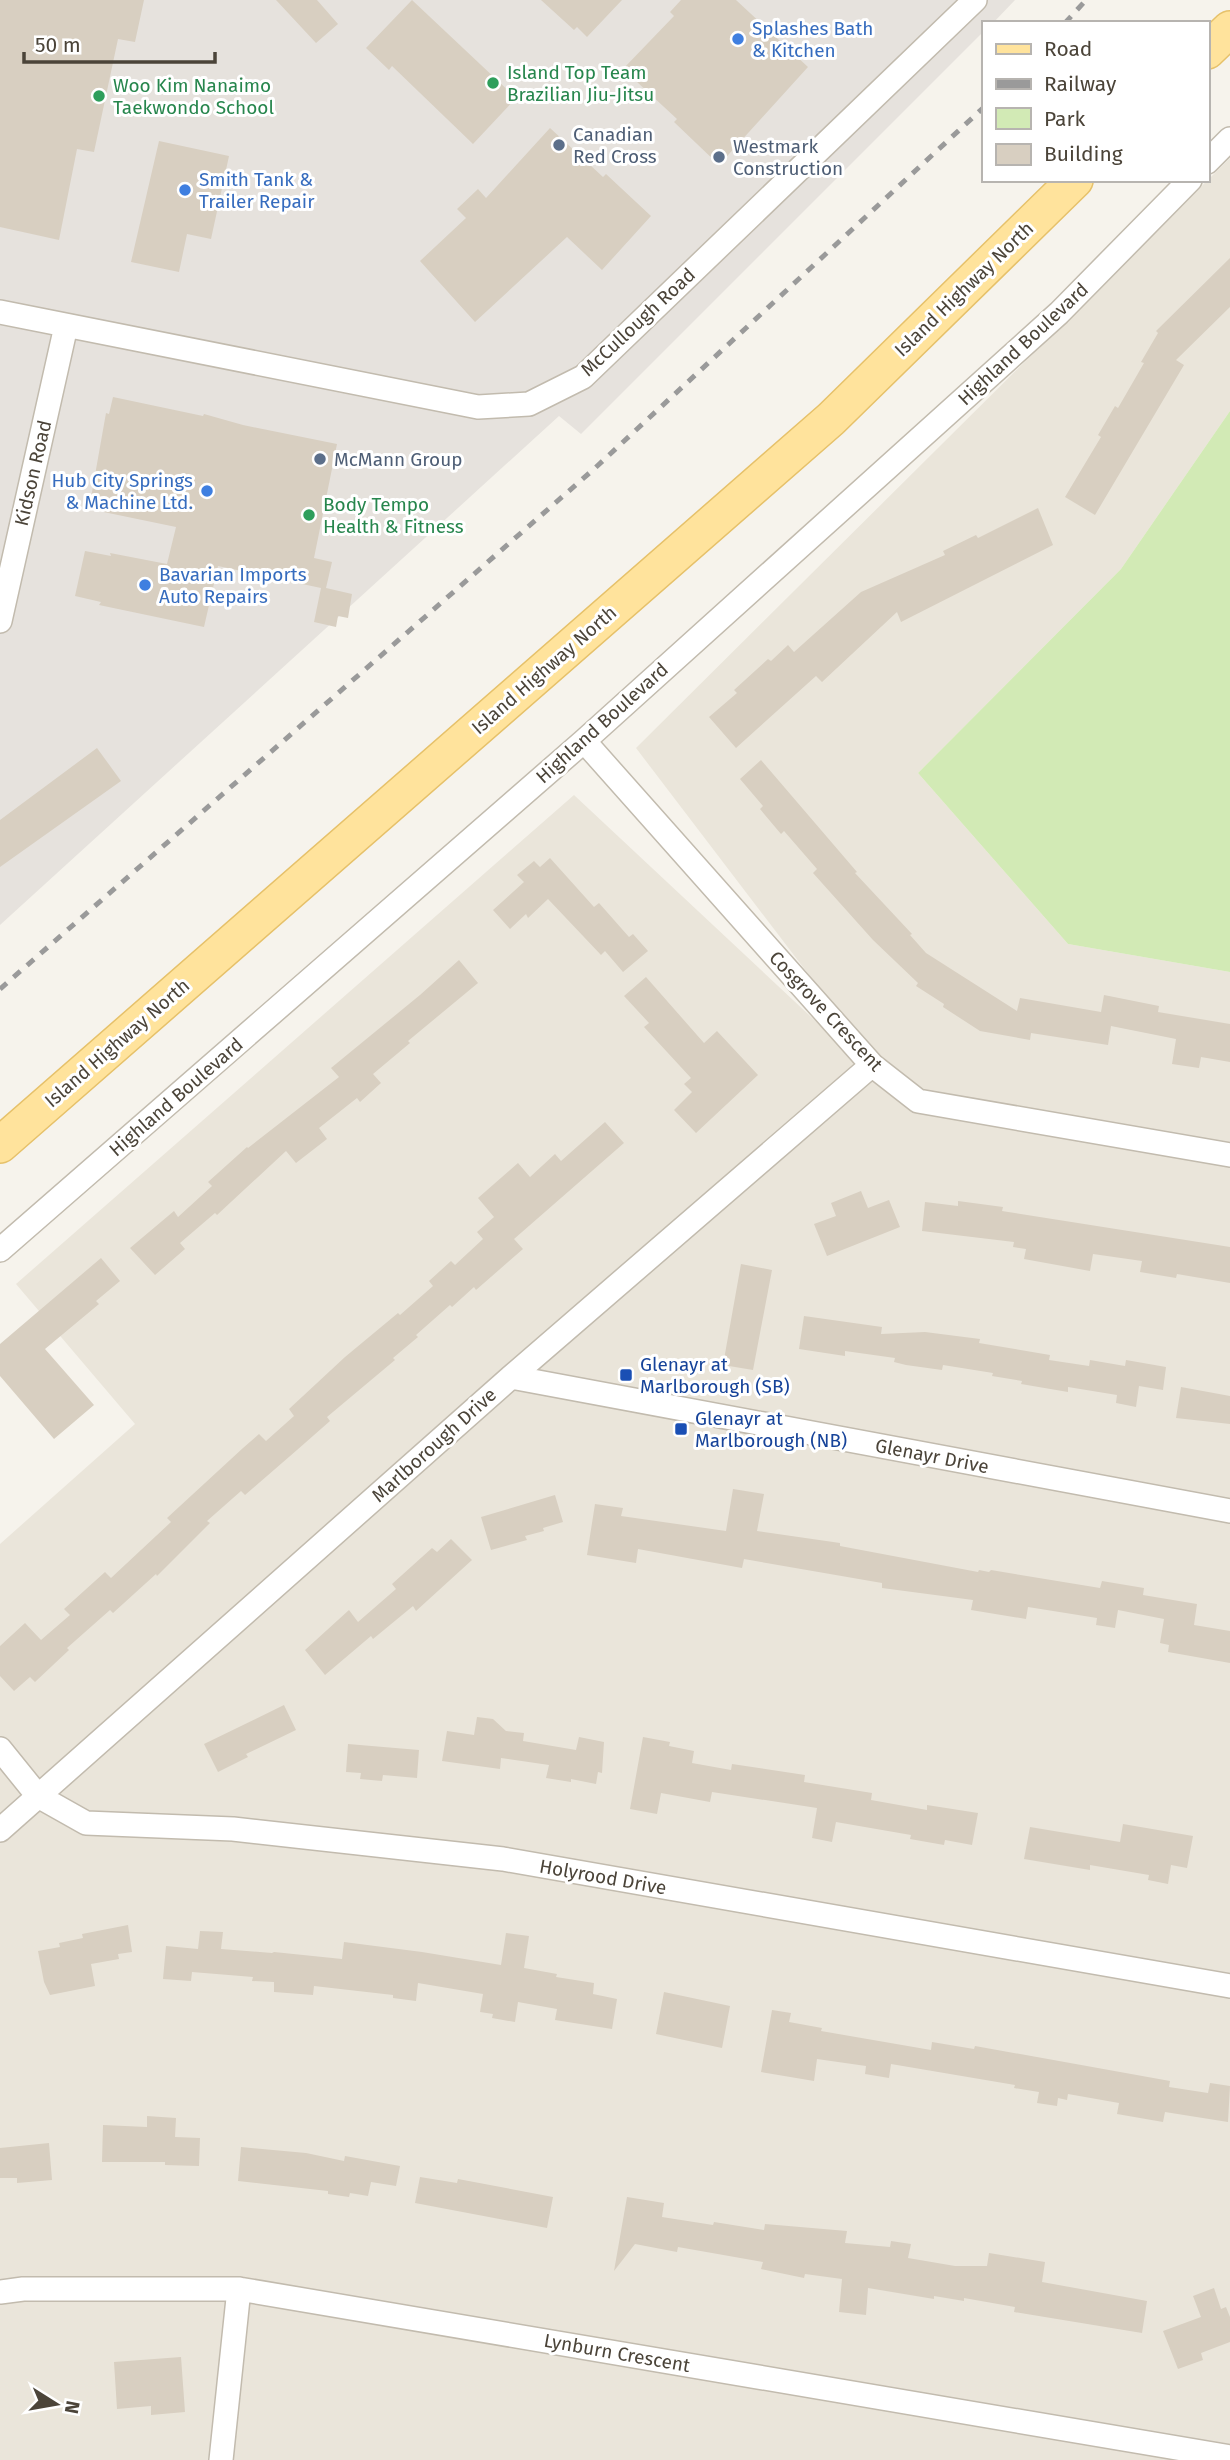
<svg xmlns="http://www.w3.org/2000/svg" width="1230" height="2460" font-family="'Fira Sans',sans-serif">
<rect width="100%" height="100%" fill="#f6f3ec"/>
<path fill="#eae5da" d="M1230,158V411L1121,569L918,773L1068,944L1230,972V1148L917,1093L873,1059L636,748Z
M574,795L871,1073L915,1108L1230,1162V2460H0V1544L135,1424L16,1284Z"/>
<path fill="#e6e2dd" d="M0,0H1015L993,23H983V32L581,434L559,416L0,925Z"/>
<path fill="#d2eab5" d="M1230,411V972L1068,944L918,773L1121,569Z"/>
<path fill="#d8cfc1" d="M0,0H144L135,42L118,39L94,152L77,149L59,240L0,227Z
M276,0H317L338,24L316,43Z
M412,0L516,98L473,144L392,66L389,70L366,48Z
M541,0H622L587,37L577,27L574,30Z
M681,0H736L808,67L719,165L674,122L677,119L623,69L674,16L670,12Z
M550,128L603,177L606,174L651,216L602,270L567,237L475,322L420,261L466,218L457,209L478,189L486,198Z
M159,141L229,156L211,239L187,234L179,272L131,262Z
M1230,258V307L1176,360L1184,365L1095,515L1065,497L1101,437L1098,435L1115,406L1118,408L1144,363L1141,362L1158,333L1156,331Z
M113,397L203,416L204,414L243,425L337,444L314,558L332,562L326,588L352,594L348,618L338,616L336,627L314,622L321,588L218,566L204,627L99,605L101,602L75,596L85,551L111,556L110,553L167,564L176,527L89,509L106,413L109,414Z
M1038,508L1053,545L901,622L897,612L822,682L816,676L736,748L709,717L737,693L734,690L768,659L771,661L788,645L794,652L861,592L945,555L943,551L976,535L978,538Z
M97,748L121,781L0,867V820Z
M761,760L857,872L855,873L912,934L910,935L926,953L1017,1011L1020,998L1101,1012L1104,995L1159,1006L1158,1012L1230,1024V1062L1201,1057L1199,1068L1172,1064L1176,1039L1111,1026L1108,1045L1031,1033L1030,1040L980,1031L943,1007L944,1004L916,986L918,983L873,940L813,873L817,869L784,831L781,834L760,809L763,806L740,779Z
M550,858L594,907L599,903L629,937L633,934L648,951L623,972L605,951L601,955L548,899L528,918L526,914L510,929L493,910L524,882L517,875L534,861L540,867Z
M459,960L478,983L408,1041L410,1043L373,1074L381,1083L360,1102L357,1098L319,1128L327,1139L296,1163L286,1151L217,1215L215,1213L180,1243L185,1249L155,1275L130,1248L174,1211L178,1217L212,1186L208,1182L247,1147L248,1148L339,1077L331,1068L420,995Z
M646,977L704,1043L717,1031L758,1075L696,1133L674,1110L692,1092L684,1084L691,1078L644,1027L649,1023L624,996Z
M605,1122L624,1143L514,1239L523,1249L476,1290L474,1287L452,1307L450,1305L416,1335L418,1337L393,1358L395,1360L327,1417L330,1421L297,1450L245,1495L241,1491L207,1521L210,1523L157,1576L156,1574L113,1613L110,1610L67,1648L69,1650L35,1682L30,1677L14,1691L0,1676V1646L25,1623L41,1640L70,1615L64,1609L105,1572L111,1578L171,1522L167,1518L243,1448L259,1434L266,1441L294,1416L289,1409L345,1357L398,1313L400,1315L433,1286L429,1281L451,1261L455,1265L483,1239L477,1232L494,1217L478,1198L518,1163L530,1177L555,1154L561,1161Z
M861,1191L868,1208L889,1200L900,1227L827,1256L814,1224L836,1216L831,1203Z
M958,1201L1003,1207L1002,1211L1230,1247V1283L1177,1274L1176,1278L1140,1272L1142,1261L1093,1254L1090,1271L1024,1259L1026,1249L1013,1247L1014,1242L922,1231L925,1202L958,1206Z
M101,1258L120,1281L96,1301L99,1304L45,1349L94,1405L54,1439L0,1376V1344Z
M741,1264L772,1270L753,1370L723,1365Z
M804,1316L882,1327L881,1334L925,1332L980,1339L979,1343L1050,1355L1049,1360L1089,1366L1090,1360L1125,1366L1126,1360L1166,1367L1163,1390L1139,1386L1136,1407L1116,1403L1117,1395L1068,1387V1392L1021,1384L1022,1381L992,1376L993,1373L943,1365L942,1370L906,1365L894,1362L895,1358L845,1351V1356L799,1349Z
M1181,1387L1230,1396V1424L1176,1418Z
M733,1489L764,1494L757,1531L840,1543V1546L978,1572L979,1570L989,1572L991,1570L1100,1588L1102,1581L1144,1588L1143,1595L1197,1604L1194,1625L1230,1631V1663L1168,1652L1169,1645L1160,1643L1164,1619L1118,1610L1115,1628L1096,1625L1097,1618L1028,1607L1026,1619L971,1610L973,1600L882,1588V1583L744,1559L742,1568L638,1549L636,1563L587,1555L595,1504L623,1508L621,1516L726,1531Z
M555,1495L563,1522L543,1528L544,1531L525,1536L527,1540L491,1550L481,1517Z
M451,1539L472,1560L416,1611L413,1606L373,1639L371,1636L325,1675L305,1650L349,1610L358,1622L396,1589L392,1584L432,1548L437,1552Z
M284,1705L296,1730L246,1754L248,1757L218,1772L204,1744Z
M477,1717L493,1719L506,1731L524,1733L523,1741L576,1750L579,1737L604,1742L602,1773L598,1772L596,1784L571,1779V1782L546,1778L549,1765L501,1758L500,1769L442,1761L447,1731L474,1735Z
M643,1737L670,1742L669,1746L694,1751L692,1763L731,1770L732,1764L805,1775L804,1782L872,1793L871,1800L927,1810V1805L978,1813L972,1845L945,1840L944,1845L910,1839L911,1835L836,1822L832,1842L812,1838L817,1808L712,1792L710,1802L661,1793L657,1814L630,1809Z
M348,1744L419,1750L417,1778L383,1775L382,1781L360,1779L361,1773L346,1772Z
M1123,1824L1193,1836L1187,1868L1171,1865L1168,1884L1148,1880L1149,1875L1090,1865V1870L1024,1859L1030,1827L1120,1842Z
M128,1925L132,1952L118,1954L119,1959L91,1964L95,1986L50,1995L44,1982L38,1951L60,1947L59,1943L83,1938L82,1934Z
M200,1931L223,1932L221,1949L272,1953L274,1952L342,1959L344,1942L422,1952L501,1965L506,1933L529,1936L524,1968L557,1974L556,1977L594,1983L593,1994L617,1999L612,2029L555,2020L557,2009L518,2002L515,2022L492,2018L493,2014L480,2012L483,1994L418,1983L416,2001L393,1998V1995L314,1986L313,1995L274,1992V1982L252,1981L253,1977L192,1972L191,1981L163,1979L166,1946L198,1949Z
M664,1992L730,2006L722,2048L656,2034Z
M772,2010L791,2013L789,2022L822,2028L821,2031L931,2050L932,2042L974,2049L975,2046L1170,2081L1169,2087L1208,2093L1210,2083L1230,2086L1228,2122L1165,2112L1163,2122L1117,2114L1119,2103L1068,2094L1067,2100L1058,2098L1057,2106L1037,2103L1039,2092L1014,2088L1015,2085L891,2064L889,2078L865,2074L866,2066L817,2059L814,2081L761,2072Z
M147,2116L176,2118L175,2137L200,2138L199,2166L165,2165V2162H102L103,2125L147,2127Z
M49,2143L52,2180L17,2183V2178H0V2148Z
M241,2147L306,2153L344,2161L345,2156L400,2166L396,2186L371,2182L368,2196L350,2193L349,2197L328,2194V2191L238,2181Z
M420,2177L457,2183L458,2179L553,2197L547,2228L415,2203Z
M627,2197L664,2203L662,2217L713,2225L714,2222L764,2230L765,2224L847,2231L845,2243L890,2247L891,2241L911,2244L908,2258L955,2266H987L989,2253L1045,2262L1042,2282L1147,2301L1142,2333L1014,2312L1015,2307L964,2298V2301L934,2296V2299L868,2288L866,2315L839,2312L842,2279L805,2274L804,2278L761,2269L763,2262L678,2247L677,2252L635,2244L614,2271Z
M1214,2288L1221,2309L1226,2307L1230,2317V2342L1201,2353L1203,2360L1178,2369L1163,2331L1201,2317L1193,2296Z
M181,2357L185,2412L151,2415V2406L117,2409L114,2362Z"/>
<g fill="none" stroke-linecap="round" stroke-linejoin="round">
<g stroke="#c2bbae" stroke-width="26">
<path id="street" d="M1207,162L1230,139
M0,312L478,407L529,404L583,377L975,0
M0,621L66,326
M584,741L872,1065L918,1101L1230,1155
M0,1250L584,741L1059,313L1190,180
M511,1377L1230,1511
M0,1749L38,1796L86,1823L233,1829L503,1859L1230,1986
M0,1830L511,1377L872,1065
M0,2292L23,2289H239L1230,2457
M221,2460L239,2289"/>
</g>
<g stroke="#e6c16a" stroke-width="38">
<path id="primary" d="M1207,51L1230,29
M0,1145L831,419L1075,180"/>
</g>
<use href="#street" stroke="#fff" stroke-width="23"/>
<use href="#primary" stroke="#ffe39c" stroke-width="35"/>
<path stroke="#9a9a9a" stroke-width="5" stroke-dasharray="9 9" stroke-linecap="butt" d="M1065,23L1086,0
M0,989L594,469L983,108"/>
</g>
<g fill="#3f7fe0" stroke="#fff" stroke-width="2.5">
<circle cx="738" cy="39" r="7"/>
<circle cx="185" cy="190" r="7"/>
<circle cx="207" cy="491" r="7"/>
<circle cx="145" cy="585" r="7"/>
</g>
<g fill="#2e9e5b" stroke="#fff" stroke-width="2.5">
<circle cx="493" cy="83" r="7"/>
<circle cx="99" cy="96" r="7"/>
<circle cx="309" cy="515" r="7"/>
</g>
<g fill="#5c6f8a" stroke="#fff" stroke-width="2.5">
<circle cx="559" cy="145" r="7"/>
<circle cx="719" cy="157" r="7"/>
<circle cx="320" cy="459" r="7"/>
</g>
<g fill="#1a4fb4" stroke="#fff" stroke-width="2.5">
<rect x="619" y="1368" width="14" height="14" rx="3.5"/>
<rect x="674" y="1422" width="14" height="14" rx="3.5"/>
</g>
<g text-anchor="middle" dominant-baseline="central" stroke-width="6" stroke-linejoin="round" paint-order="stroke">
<g font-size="19" fill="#366cbe" stroke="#fff" text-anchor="start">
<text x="752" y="28">Splashes Bath<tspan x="752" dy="22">&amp; Kitchen</tspan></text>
<text x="199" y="179">Smith Tank &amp;<tspan x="199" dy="22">Trailer Repair</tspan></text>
<text x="193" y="480" text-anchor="end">Hub City Springs<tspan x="193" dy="22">&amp; Machine Ltd.</tspan></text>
<text x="159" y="574">Bavarian Imports<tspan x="159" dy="22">Auto Repairs</tspan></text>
</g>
<g font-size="19" fill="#27864d" stroke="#fff" text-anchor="start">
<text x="507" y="72">Island Top Team<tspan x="507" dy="22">Brazilian Jiu-Jitsu</tspan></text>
<text x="113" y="85">Woo Kim Nanaimo<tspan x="113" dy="22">Taekwondo School</tspan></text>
<text x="323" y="504">Body Tempo<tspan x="323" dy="22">Health &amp; Fitness</tspan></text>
</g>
<g font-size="19" fill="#4e5e75" stroke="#fff" text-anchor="start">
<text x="573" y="134">Canadian<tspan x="573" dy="22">Red Cross</tspan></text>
<text x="733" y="146">Westmark<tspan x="733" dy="22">Construction</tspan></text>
<text x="334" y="459">McMann Group</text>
</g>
<g font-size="19" fill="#4b4439" stroke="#fff">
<text transform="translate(964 289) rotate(-44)">Island Highway North</text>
<text transform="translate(638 322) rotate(-43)">McCullough Road</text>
<text transform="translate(1023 344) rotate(-43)">Highland Boulevard</text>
<text transform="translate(33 473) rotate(-77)">Kidson Road</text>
<text transform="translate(544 670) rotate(-41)">Island Highway North</text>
<text transform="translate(602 723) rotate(-42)">Highland Boulevard</text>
<text transform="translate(826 1011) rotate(47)">Cosgrove Crescent</text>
<text transform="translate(117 1043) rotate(-41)">Island Highway North</text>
<text transform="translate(176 1097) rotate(-41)">Highland Boulevard</text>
<text transform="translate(434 1445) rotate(-42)">Marlborough Drive</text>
<text transform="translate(932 1456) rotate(11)">Glenayr Drive</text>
<text transform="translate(603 1877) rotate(10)">Holyrood Drive</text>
<text transform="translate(617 2353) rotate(10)">Lynburn Crescent</text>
</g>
<g font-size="19" fill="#164399" stroke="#fff" text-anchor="start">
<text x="640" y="1364">Glenayr at<tspan x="640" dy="22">Marlborough (SB)</tspan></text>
<text x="695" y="1418">Glenayr at<tspan x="695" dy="22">Marlborough (NB)</tspan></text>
</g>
</g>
<rect x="982" y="21" width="228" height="161" fill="#ffffff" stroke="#b7b4b0" stroke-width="2"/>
<rect x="996" y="44" width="35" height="10" fill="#ffe39c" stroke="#b7b4b0" stroke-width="2"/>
<text x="1044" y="56" font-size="21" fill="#4b4439">Road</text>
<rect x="996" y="79" width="35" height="10" fill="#9a9a9a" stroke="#b7b4b0" stroke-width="2"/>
<text x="1044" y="91" font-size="21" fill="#4b4439">Railway</text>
<rect x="996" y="108" width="35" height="21" fill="#d2eab5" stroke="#b7b4b0" stroke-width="2"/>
<text x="1044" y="126" font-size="21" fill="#4b4439">Park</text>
<rect x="996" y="144" width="35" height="21" fill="#d8cfc1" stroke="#b7b4b0" stroke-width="2"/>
<text x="1044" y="161" font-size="21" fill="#4b4439">Building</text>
<g transform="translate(56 2404) rotate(101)" stroke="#ffffff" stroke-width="5" paint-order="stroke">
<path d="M0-5L12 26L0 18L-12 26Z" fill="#4b4439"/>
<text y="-10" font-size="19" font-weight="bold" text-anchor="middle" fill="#4b4439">N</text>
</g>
<path d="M24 52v10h191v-10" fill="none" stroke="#4b4439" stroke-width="3.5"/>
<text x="35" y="52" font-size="21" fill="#4b4439" stroke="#ffffff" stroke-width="5" paint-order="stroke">50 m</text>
</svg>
